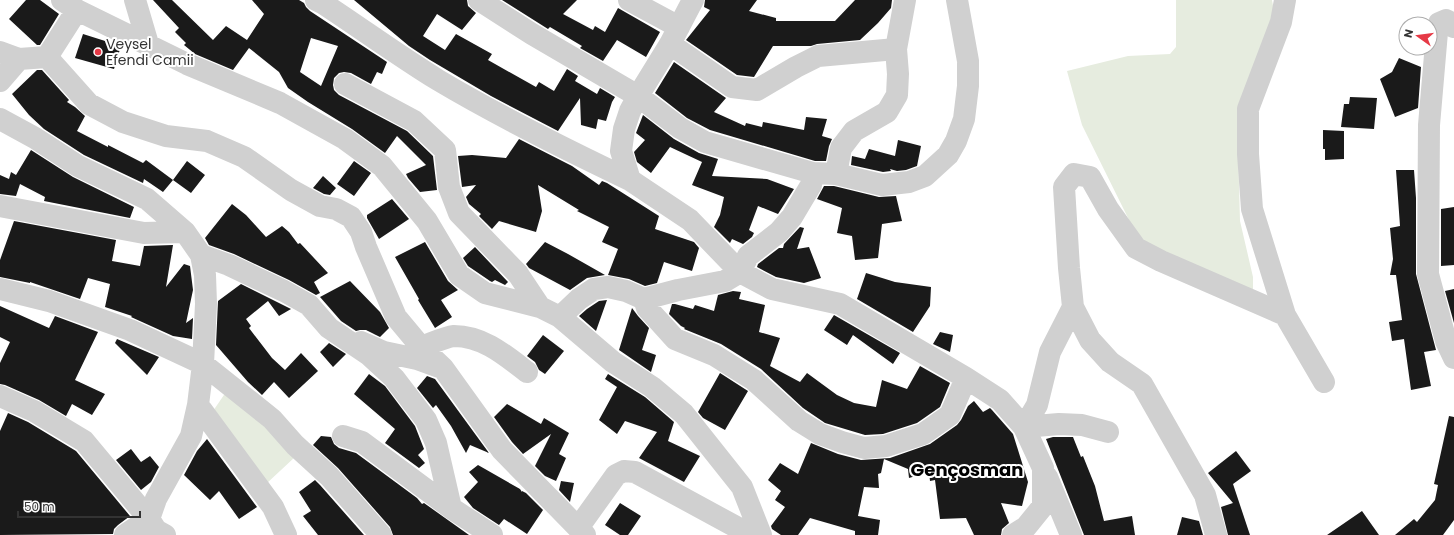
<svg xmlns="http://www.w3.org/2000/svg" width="1454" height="535" font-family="Poppins,sans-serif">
<rect width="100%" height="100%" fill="#fff"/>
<path fill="#e6ecdf" d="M1176,0H1272L1274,11L1237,113L1240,221L1253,277V305L1165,272L1131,224L1082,125L1067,71L1128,56L1170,54L1176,47Z
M226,392L255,416L295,457L266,484L213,411Z"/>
<path fill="#1a1a1a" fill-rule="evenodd" d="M26,0H40L59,14L40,45H37L9,19Z
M153,0H172L213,40L226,26L247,40L264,14L252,0H299L304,3L306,7L310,11L387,62L382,74L377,72L371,84L351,73L344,72L339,73L334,78L333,85L334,90L339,95L407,131L433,156L437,190L420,192L408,178L406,174L426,165L397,136L385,153L352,129L308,102L288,88L279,72L249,48L233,70L195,54L184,45L186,43L175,32L179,28ZM311,38L338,46L321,86L300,72Z
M354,0H467L468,6L476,13L462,30L437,14L423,36L445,50L456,34L492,54L488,60L536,87L539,82L554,91L567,69L578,76L575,81L597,94L600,88L615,97L612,102L606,121L598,119L596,129L581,125L580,98L558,131L491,96L430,60L409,46Z
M502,0H577L563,14L593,30L595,26L605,32L618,8L660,32L646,57L617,40L603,61L580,48L582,46L550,27L548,29Z
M705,0H757L749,11L776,18V21H835L855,0H892L891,8L878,23L860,40L817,44L811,46H773L754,77L737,75L686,40L710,10L704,7Z
M83,34L121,46L114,69L75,58Z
M1399,58L1421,67L1418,108L1395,117L1380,79L1392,72Z
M674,62L726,98L714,112L745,126L746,123L762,127L763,122L804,130L806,117L827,119L822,136L832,139L829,146L826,161H815L710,130L687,118L655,93Z
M37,70H42L69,100L67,102L75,107L85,116L77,131L108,147V145L143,163L146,160L173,180L163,192L144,179L143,183L84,155L44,129L29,115L12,94Z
M1350,97L1377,98L1374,129L1341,127L1344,104H1349Z
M643,115L674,139L699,153L718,159L712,176L767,179L794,189L778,214L758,206L749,230L754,233L752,237L743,244L732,239L730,243L714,227L720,215L724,197L692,185L702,162L670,147L651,173L637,162L634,152L645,140L636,133Z
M1323,130L1344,131V159L1325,160V149H1323Z
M519,139L572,166L599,185L602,181L607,183L659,216L655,229L694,242L699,248L692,271L664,262L657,283L645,286L629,279L608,275L618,249L602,242L609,227L577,211L579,210L538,185L542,211L536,232L499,221L492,229L479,216L481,214L469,204L466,197L476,185L462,187L458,156L472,155L506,158Z
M898,140L921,146L917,166L906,170L897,171L890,169L891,171L883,172L851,165L852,156L865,159L869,149L895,156Z
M31,150L73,177L134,207L130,218L44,201L45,197L20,184L16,196L0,194V175L9,179L11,172L16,175Z
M187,161L205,175L191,193L173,180Z
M354,161L371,173L354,196L337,184Z
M1396,170H1414L1416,198V274L1436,350L1424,352L1431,386L1411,390L1404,339L1392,341L1389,322L1402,320L1396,275H1390L1393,259L1390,228L1400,226Z
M323,176L336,188L330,195L324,194L313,188Z
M824,186H834L879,197L896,196L902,221L882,224L878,258L855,260L852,236L837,233L842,208L817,199Z
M392,199L409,219L379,239L367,218V215Z
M232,204L246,215L266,237L282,226L289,232L298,244L300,243L328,273L314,282L320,293L316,295L289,280L234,254L209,245L205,238Z
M1454,207V265L1441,266V209Z
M14,221L116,240L112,261L140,266L144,246L173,245L166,287L184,264L190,266L193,290L186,323L193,318L192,339L173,336L131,317L132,316L105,307L110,284L88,278L80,299L30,282V283L0,277V260Z
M800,227L804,228L797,249L809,247L821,278L804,283L776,277L757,267L758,264L779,248H783L784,244Z
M425,242L448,281L458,290L441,300L452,317L435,328L418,300L419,299L395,257Z
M545,242L568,254L605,275L587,278L570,290L529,268L526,264Z
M475,247L508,282L505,285L495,280L492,282L490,281L468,266L463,258Z
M866,273L895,282L931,287L930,306L913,332L857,299Z
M350,281L380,312L389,328L380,337L366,330H360L356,331L341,321L320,297Z
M241,284L291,309L279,316L268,301L246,319L251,326L249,328L272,358L285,370L301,353L318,371L289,398L274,382L262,395L248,382L216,345L218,301Z
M1454,289V323L1445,291Z
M733,291L741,292L739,299L765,305L759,332L780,338L770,366L800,382L807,373L837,395L854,403L876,407L882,380L907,389L920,366L950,383L940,407L917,423L883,434L865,435L825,423L803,408L761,369L721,344L684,329L685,328L681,326L669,314L672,304H675L693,309L695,305L714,311L718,295Z
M607,300L596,331L579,316L587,309L599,301Z
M0,306L49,328L55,316L98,332L75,380L105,394L92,415L72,404L66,416L39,400L5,385L0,384V363L10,342L0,337Z
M632,308L638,316L649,328L642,350L656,355L651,372L619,350Z
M834,315L900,353L893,364L853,335L847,345L824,330Z
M940,332L953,335L950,352L933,344Z
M543,335L564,351L545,374L539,370L535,362L527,356Z
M117,339L159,357L147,375L115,343Z
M329,343L346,354L333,367L320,352Z
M720,373L748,391L725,430L703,418L698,412Z
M369,374L385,386L415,426L424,449L418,455L425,463L419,468L385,443L395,429L354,394Z
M608,374L645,397L674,422L668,441L700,456L684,482L639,458L657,432L625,421L617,434L599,420L617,387L605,379Z
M427,376L435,379L489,453L470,445L466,453L451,426L436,405L433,408L417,388Z
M974,401L983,412L990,408L992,410L1013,434L1028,482L1022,506L1001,503L1009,523L1002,529L1001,535H974L966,518L940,519L935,480L930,481L929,472L909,478L908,469L884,459L881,473L878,474L879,488L864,487L858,516L880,520L878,535H855V531L810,518L798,535H781L772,529L771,526L785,507L775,500L781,491L768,480L780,463L798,474L811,443L838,454L861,460L890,458L930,444L957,425L961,420L968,406Z
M507,404L541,424L544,418L569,433L559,454L566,458L556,481L545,476L535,466L551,434L523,454L512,442L494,417Z
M8,413L28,422L76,451L130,516L118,525L114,529L113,534L0,535V431Z
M1449,416L1454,417V520L1443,535H1395L1414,519L1417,522L1435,500L1438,485L1434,484Z
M321,436L331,437L334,444L339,448L356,453L417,498L422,504L424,503L469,535H393L390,527L338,468L313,445Z
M1053,437H1073L1081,457L1083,456L1095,486L1104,521L1132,516L1135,535H1084L1046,439Z
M207,439L257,507L239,519L219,491L210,500L184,475L197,451Z
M131,449L141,462L150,456L159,467L151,482L141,490L116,460Z
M1236,451L1251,471L1233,484L1250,535H1228L1221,507L1233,503L1208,473Z
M478,465L520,489L522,492V491L526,493L543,510L527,534L504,519L499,525L473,508L464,497L478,482L469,472Z
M315,480L320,485L364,535H318L303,516L311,511L299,492Z
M561,481L574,483L570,502L559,490Z
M620,503L641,516L628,535H620L605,525Z
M1362,511L1379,535H1327Z
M1182,517L1199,521L1203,535H1177Z"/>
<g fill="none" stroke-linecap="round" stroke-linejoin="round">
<path stroke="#d0d0d0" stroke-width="22" d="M62,0L77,10L187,64L280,103L345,139L382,166L427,221L459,275L485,293L540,307
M135,0L148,44
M316,0L324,4C362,29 399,56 438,80C500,117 565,149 630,180
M479,0L532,34L638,96L680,128L705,142L813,173L836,174L882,185L909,182L925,176L948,155L956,141L964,119L968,86V61L957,0
M629,0L679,27
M693,0L670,44L638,96L630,111L624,129L621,151L630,180L690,220L740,272L772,289L840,304L966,378L1000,400L1024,427L1043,468V506L1026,527L1013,535
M1285,0L1281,22L1248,109V154L1252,209L1285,315L1324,382
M1454,27L1452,23L1446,20L1439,23L1437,32L1429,125L1428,274L1446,341L1454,358
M670,44L732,87L757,90L796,67L818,56L896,49
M0,52L19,59L47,57L89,104L123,122L166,136L207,141L244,157L291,190L320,206L336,209L351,217L361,232L366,247L396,317L421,347L443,368L502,450L585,535
M47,57L77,10
M0,81L19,59
M345,84L414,121L445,150L449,187L459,213L518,274L540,307L560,317L613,362L652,387L684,414L742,487L761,535
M0,119L35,138L78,166L147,199L185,232L201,255L205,275L206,304L203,364L198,405L191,436L156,499L149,519L125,535
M836,174L841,148L854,131L887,112L897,95L898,74L896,49L905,0
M0,206L144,233L185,232
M201,255L229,265L284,291L309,305L329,328L369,355L394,378L426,420L436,443L451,508
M0,289L49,301L130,330L203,364L272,419L295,445L329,476L381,535
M644,299L647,308L675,339L714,355L754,380L799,421L820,434L842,442L864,448L886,446L923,434L950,415L966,378
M560,317L579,299L594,289L608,287L626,291L644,299L678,290L725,281L740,272L748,256L779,232L792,217L811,185L813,173
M361,342L384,352L417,359L439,367
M421,347C430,344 445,337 454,336C483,336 505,355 527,372
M0,396L34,411L84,441L149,519L156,530L165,535
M198,405L273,507L286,535
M1024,427L1037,405L1050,352L1073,307
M1024,427L1059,424L1082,425L1108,432
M343,436L362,442L451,508L492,535
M1047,477L1071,535
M578,528L616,475L624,471L635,472L751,535
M1216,535L1205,495L1142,384L1110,362L1090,340L1073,307L1069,268L1064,187L1074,174L1090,177L1108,209L1136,248L1161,261L1285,315"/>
</g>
<circle fill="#e63946" stroke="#fff" stroke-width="1.5" cx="98" cy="52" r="4"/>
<g text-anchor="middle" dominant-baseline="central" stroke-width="4" stroke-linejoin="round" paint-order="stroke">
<g font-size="14" fill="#333" stroke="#fff" text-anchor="start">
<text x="106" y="44">Veysel<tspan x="106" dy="16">Efendi Camii</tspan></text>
</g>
<g font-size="18" font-weight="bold" fill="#000" stroke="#fff">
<text x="967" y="469">Gençosman</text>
</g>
</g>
<g transform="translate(1418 36) rotate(284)"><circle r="19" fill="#ffffff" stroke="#adadad"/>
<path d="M0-3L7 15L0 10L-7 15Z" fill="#e63946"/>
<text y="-6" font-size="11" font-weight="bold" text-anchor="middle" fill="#333333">N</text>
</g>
<path d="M18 511v6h122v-6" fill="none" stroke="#333333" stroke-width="2"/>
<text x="24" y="511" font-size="12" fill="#333333" stroke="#ffffff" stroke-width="3" paint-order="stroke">50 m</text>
</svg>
